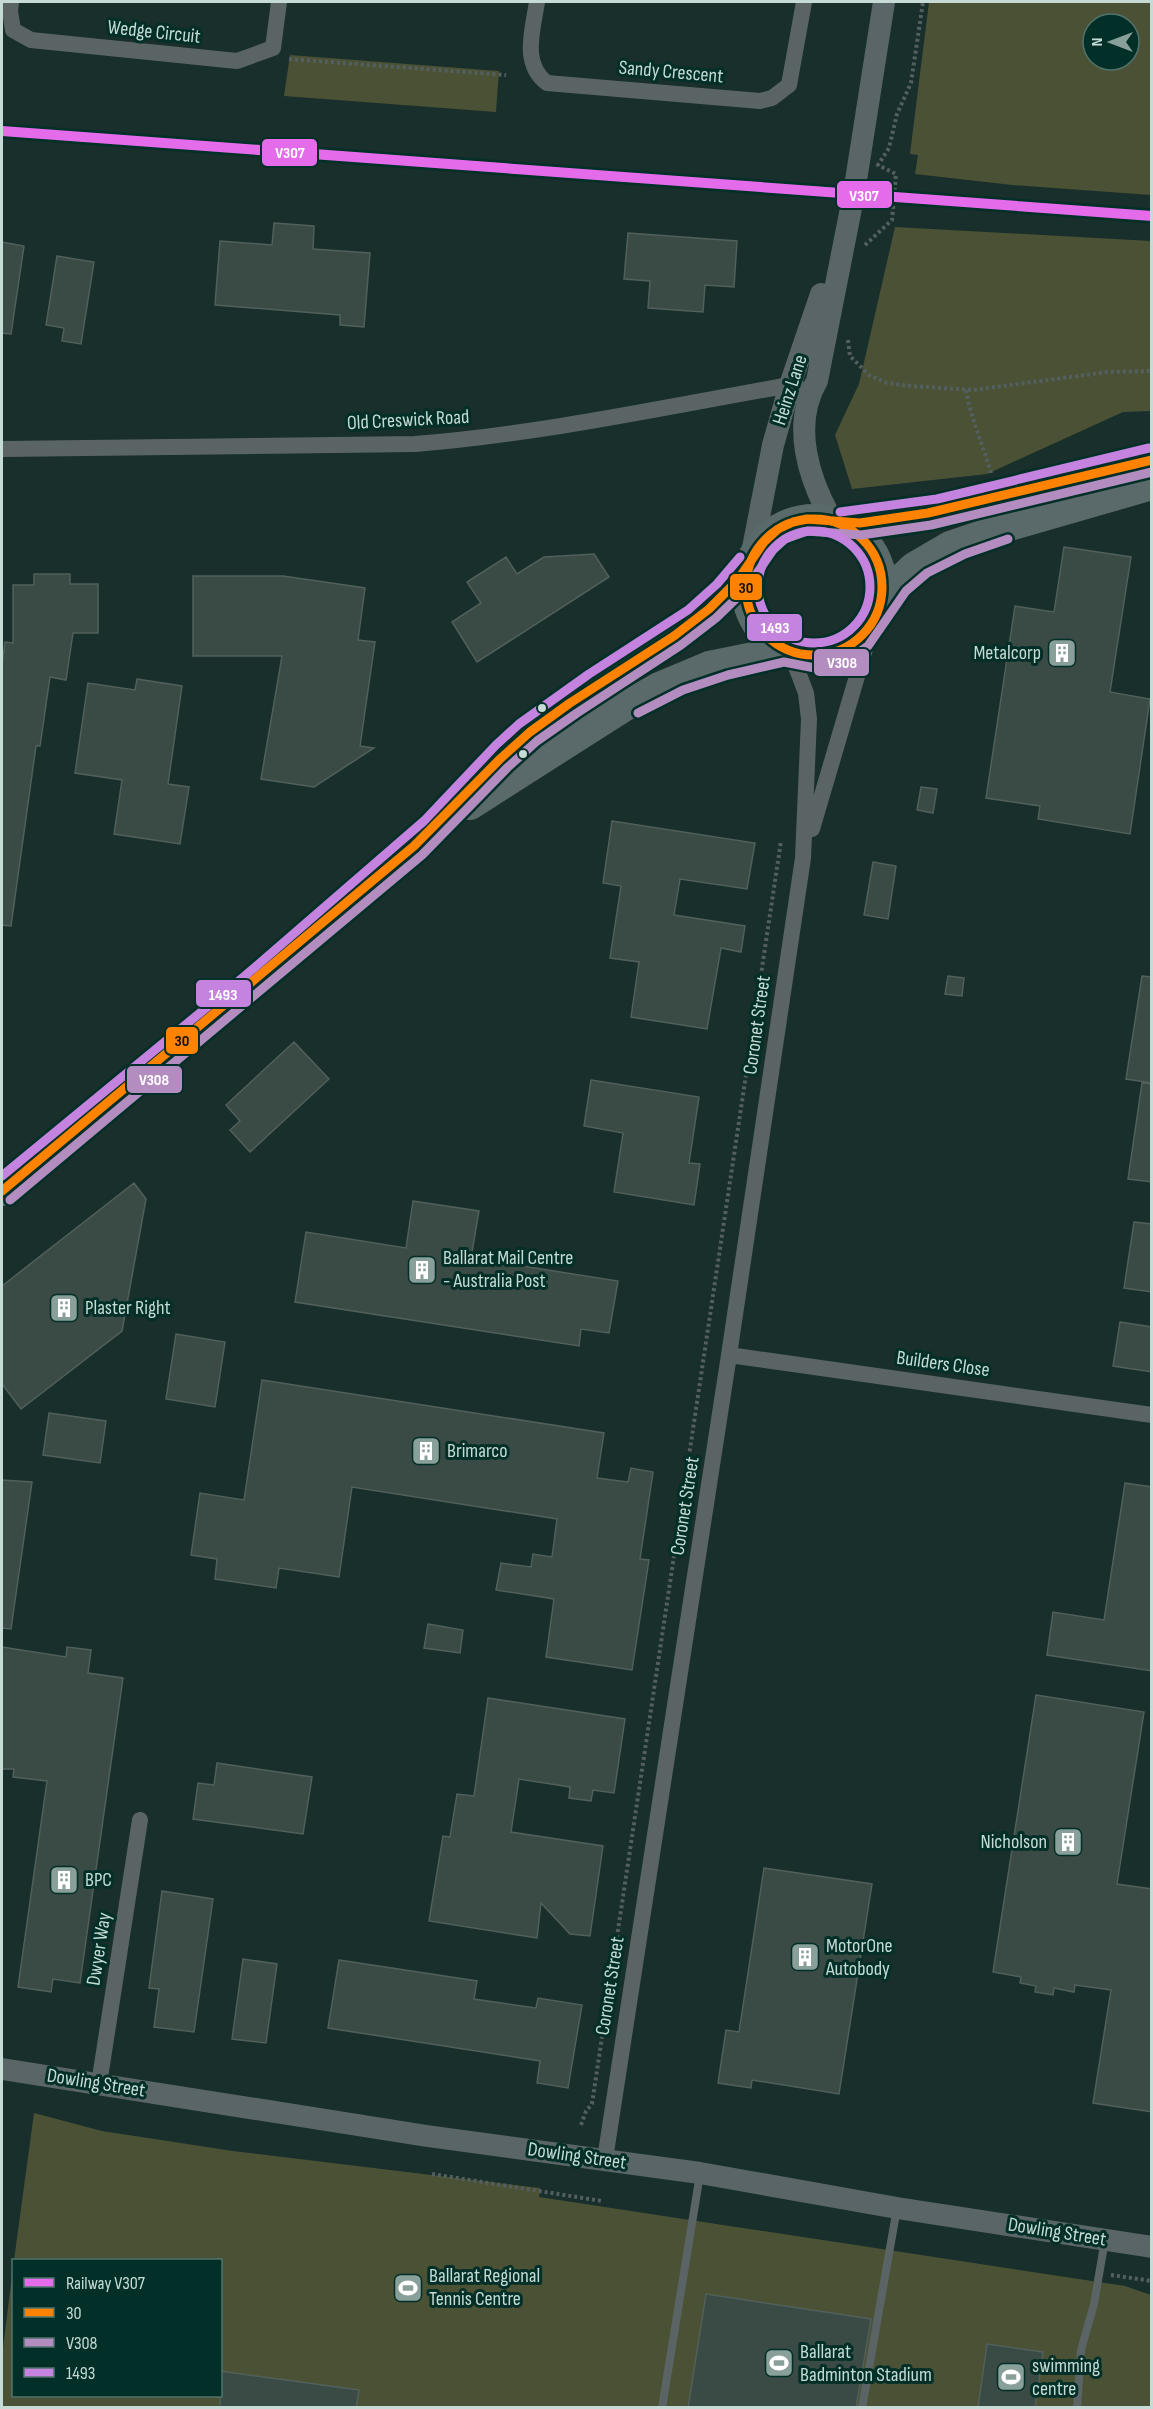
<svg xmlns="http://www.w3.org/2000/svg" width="1153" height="2409" font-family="'Sofia Sans Condensed',sans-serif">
<rect width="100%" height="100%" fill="#182f2b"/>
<path fill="#4b5135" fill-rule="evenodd" d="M929,2H1151V195L1012,185L915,174L918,155L910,154ZM1093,24H1129V60H1093Z
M290,55L499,71L496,112L284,96Z
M895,227L1151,241V411L1123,412L987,474L852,489L835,435L859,384Z
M34,2113L102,2131L233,2151L540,2188L539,2197L1125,2286L1151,2295V2407L2,2408V2356L13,2267L14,2396H220V2260H14Z"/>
<path fill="#3a4a44" stroke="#51605a" stroke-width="1.5" d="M274,223L314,226L313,249L370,253L364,327L340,325V315L215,305L220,241L272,245Z
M628,233L737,241L734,287L705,285L703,312L648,308L650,281L624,279Z
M2,242L24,246L11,334L2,333Z
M57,256L94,262L81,344L62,341L64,328L46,325Z
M1064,547L1131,557L1110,692L1150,699L1130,834L1038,819L1040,806L986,798L1015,606L1054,612Z
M594,554L609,577L477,662L452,622L481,603L467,582L506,557L517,574L544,557Z
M34,574H70V584H98V633H73L66,680L50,677L40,746H36L11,926L2,925V666L5,642L13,643V585H34Z
M193,576H283L365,588L358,640L375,642L360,746L374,748L314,787L261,779L282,656H193Z
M137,679L182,686L168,784L189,787L180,844L114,834L122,780L75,773L88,683L135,690Z
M921,787L937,789L933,813L917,810Z
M612,821L755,843L747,889L680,879L674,915L745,926L741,952L721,948L707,1029L631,1017L639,962L610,958L621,886L603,883Z
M873,862L896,866L888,919L864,915Z
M948,976L964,978L962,996L945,994Z
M1142,976L1152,977V1083L1126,1079Z
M294,1042L329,1079L250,1152L230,1130L240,1121L226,1105Z
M591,1080L699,1097L689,1163L700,1164L694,1205L614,1192L623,1133L584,1126Z
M1142,1083L1152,1084V1182L1128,1179Z
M134,1183L146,1199L122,1331L21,1409L2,1384V1286Z
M413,1201L479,1211L471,1258L618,1281L609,1333L581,1329L579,1346L295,1302L306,1232L406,1248Z
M1134,1222L1152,1224V1292L1124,1288Z
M1120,1322L1152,1327V1372L1113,1366Z
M176,1334L225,1342L215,1407L166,1399Z
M262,1380L604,1433L597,1478L628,1482L631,1468L653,1472L640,1559L649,1560L632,1670L546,1657L554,1599L496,1590L501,1563L531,1567L533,1554L552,1557L557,1519L352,1487L339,1577L279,1568L276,1588L215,1579L217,1559L191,1555L200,1493L244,1500Z
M49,1413L106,1421L100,1463L43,1455Z
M2,1480L32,1482L11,1629L2,1628Z
M1125,1483L1152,1487V1671L1047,1655L1053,1612L1104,1620Z
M428,1624L463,1630L460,1653L424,1648Z
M2,1647L66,1657L67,1647L91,1650L88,1673L123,1678L80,1983L53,1979L51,1992L18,1987L47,1781L13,1777L14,1769H2Z
M1036,1695L1144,1712L1117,1884L1152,1889V2112L1093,2103L1111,1990L1075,1985L1074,1992L1054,1988L1053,1995L1035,1992L1036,1986L1020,1983L1021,1977L993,1972Z
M488,1698L625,1719L614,1793L593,1790L591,1801L569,1798L570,1787L519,1779L511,1832L603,1846L590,1936L570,1934L541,1903L537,1938L429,1921L443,1836L450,1837L457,1794L474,1796Z
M217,1763L312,1777L303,1834L193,1819L198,1783L214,1785Z
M764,1868L872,1884L839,2094L752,2080L751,2088L718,2083L726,2030L739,2032Z
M162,1891L213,1899L194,2032L154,2027L159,1989L149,1988Z
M243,1959L277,1964L266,2043L232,2039Z
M339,1960L477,1981L474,1999L536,2008L538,1998L582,2005L568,2088L537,2083L540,2061L328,2028Z
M706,2294L871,2319L856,2408H688Z
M987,2344L1043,2352L1035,2408H978Z
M220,2371L359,2390L356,2408H220Z"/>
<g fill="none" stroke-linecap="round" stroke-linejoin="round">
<path stroke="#545f5f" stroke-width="4" stroke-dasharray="3 3" stroke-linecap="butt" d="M289,59L506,75
M865,245L892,220L896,174L878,165L889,148L897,114L911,83L923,2
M848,340L850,356L869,375L887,383L911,386L973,390L1108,372L1152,371
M966,390C971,419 983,445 991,473
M581,2125L586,2111L592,2104L781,841
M432,2174L602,2201
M1111,2275L1152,2281"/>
<path stroke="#5b6465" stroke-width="8" d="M662,2408L700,2174
M862,2408L897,2208
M1077,2408L1081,2350L1094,2304L1105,2240"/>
<path stroke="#5b6465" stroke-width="16" d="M11,2L10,11L13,30L31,40L237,61L273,48L279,2
M537,2C533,29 521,64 547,83L760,101L772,98L789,85L804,2
M2,449L415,444C541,434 665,407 790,385L799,388
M812,829L873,622
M729,1355L1152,1415
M99,2084L140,1820
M605,2159L729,1355L803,858L809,719L806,693L790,651"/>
<path stroke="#596566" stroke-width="22" d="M832,520C809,480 791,425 817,381L854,193L884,2
M750,563L773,445L790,385L821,294
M2,2069L427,2136L700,2173L897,2208L1152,2247"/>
<path stroke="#5a6a6a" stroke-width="30" d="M746 587a68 68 0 1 1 136 0a68 68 0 1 1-136 0Z
M841,524L882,520L939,511L1152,460
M880,603L897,583L914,567L950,546L1006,527L1152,485
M470,805L622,708L659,687L709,666L787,650
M2,1191L254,984L432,830L505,753L527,733L596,684L695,620L726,592L749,565"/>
<g stroke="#022f27" stroke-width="14">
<path id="bus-1" d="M746 587a68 68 0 1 1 136 0a68 68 0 1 1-136 0Z
M2,1191L414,846L500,759L530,732L570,703L674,636L709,609L737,581L764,542L778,529L793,522L807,519L860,523L928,513L1152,460"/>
</g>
<g stroke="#022f27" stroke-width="14">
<path id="bus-2" d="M638,713L683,690L728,675L784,662L815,668L845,662L868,646L906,591L927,573L965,554L1008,539
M10,1200L422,855L508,767L537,741L577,713L681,645L716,618L746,589L773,550L785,539L807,531L861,535L931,525L1152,472"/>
</g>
<g stroke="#022f27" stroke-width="14">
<path id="bus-3" d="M840,512L937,499L1149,448
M758 587a56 56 0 1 1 112 0a56 56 0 1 1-112 0Z
M2,1176L246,975L424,821L496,745L519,724L589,674L688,610L717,584L740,557"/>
</g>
<use href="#bus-1" stroke="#ff8200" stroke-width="9"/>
<use href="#bus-2" stroke="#b38dc0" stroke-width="9"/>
<use href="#bus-3" stroke="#c483df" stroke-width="9"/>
<g stroke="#022f27" stroke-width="15">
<path id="rail-1" d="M2,131L1152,216"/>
</g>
<use href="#rail-1" stroke="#e46cea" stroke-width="10"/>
</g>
<defs>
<g id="building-square" transform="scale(1.5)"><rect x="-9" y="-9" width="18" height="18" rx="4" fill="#899f9a" stroke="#022f27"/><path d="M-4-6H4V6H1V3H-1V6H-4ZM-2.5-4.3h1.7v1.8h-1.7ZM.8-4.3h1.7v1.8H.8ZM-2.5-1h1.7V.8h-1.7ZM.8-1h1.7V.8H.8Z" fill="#fff"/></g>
<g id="stadium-square" transform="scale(1.5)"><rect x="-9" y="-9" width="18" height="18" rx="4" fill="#899f9a" stroke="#022f27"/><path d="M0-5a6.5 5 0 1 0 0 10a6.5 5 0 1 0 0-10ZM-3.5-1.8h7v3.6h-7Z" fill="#fff"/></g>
</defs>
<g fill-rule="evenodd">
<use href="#building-square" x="1062" y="653"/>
<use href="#building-square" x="422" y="1270"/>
<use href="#building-square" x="64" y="1308"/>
<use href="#building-square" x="426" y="1451"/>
<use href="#building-square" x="1068" y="1842"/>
<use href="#building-square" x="64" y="1880"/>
<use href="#building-square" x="805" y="1957"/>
<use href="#stadium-square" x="408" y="2288"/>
<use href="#stadium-square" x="779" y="2363"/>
<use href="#stadium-square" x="1011" y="2377"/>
</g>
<g fill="#c6dbd6" stroke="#022f27" stroke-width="2">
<circle cx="542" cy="708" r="5"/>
<circle cx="523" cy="754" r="5"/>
</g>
<g text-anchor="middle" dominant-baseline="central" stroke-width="6" stroke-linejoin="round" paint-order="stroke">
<g font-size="20" fill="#c6dbd6" stroke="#022f27">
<text transform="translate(154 32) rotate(6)">Wedge Circuit</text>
<text transform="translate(671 72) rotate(5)">Sandy Crescent</text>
<text transform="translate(790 390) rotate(-72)">Heinz Lane</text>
<text transform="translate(408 420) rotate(-3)">Old Creswick Road</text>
<text transform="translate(757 1025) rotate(-82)">Coronet Street</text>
<text transform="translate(943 1364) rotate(8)">Builders Close</text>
<text transform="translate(685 1506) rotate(-81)">Coronet Street</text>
<text transform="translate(99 1949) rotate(-81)">Dwyer Way</text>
<text transform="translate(610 1986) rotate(-81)">Coronet Street</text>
<text transform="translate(96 2083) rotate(9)">Dowling Street</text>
<text transform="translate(577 2156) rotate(8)">Dowling Street</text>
<text transform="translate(1057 2232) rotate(9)">Dowling Street</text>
</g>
<g font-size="20" fill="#c6dbd6" stroke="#022f27" text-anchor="start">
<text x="1041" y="653" text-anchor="end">Metalcorp</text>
<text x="443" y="1258">Ballarat Mail Centre<tspan x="443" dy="23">- Australia Post</tspan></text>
<text x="85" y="1308">Plaster Right</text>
<text x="447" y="1451">Brimarco</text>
<text x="1047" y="1842" text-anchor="end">Nicholson</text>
<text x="85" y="1880">BPC</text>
<text x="826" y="1946">MotorOne<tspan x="826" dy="23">Autobody</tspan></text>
<text x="429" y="2276">Ballarat Regional<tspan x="429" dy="23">Tennis Centre</tspan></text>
<text x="800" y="2352">Ballarat<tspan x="800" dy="23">Badminton Stadium</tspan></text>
<text x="1032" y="2366">swimming<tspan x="1032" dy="23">centre</tspan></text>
</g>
</g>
<g stroke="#022f27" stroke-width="2">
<rect x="261" y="138" width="57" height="29" rx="6" fill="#e46cea"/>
<rect x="836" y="180" width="57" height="29" rx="6" fill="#e46cea"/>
<rect x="729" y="573" width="34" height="28" rx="6" fill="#ff8200"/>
<rect x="746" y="613" width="57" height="29" rx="6" fill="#c483df"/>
<rect x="813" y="648" width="57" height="29" rx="6" fill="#b38dc0"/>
<rect x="195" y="979" width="57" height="29" rx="6" fill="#c483df"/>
<rect x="165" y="1026" width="34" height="29" rx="6" fill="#ff8200"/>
<rect x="126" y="1065" width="57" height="29" rx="6" fill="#b38dc0"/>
</g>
<g font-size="16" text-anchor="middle" font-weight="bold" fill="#fff">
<text x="290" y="158">V307</text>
<text x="864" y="201">V307</text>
<text x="775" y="633">1493</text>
<text x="842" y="668">V308</text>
<text x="223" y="1000">1493</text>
<text x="154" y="1085">V308</text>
</g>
<g font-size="16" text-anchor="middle" font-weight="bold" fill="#111">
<text x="746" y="593">30</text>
<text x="182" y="1046">30</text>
</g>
<rect width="1153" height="2409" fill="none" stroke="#c6dbd6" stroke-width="6"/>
<rect x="12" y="2259" width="210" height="138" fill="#022f27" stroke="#50746d" stroke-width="1.5"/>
<rect x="24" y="2278" width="30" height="9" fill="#e46cea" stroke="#50746d" stroke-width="1.5"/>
<text x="66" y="2289" font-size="18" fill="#c6dbd6">Railway V307</text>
<rect x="24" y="2308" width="30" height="9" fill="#ff8200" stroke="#50746d" stroke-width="1.5"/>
<text x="66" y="2319" font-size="18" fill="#c6dbd6">30</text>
<rect x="24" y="2338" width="30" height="9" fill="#b38dc0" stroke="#50746d" stroke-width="1.5"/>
<text x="66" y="2349" font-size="18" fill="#c6dbd6">V308</text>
<rect x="24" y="2368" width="30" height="9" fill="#c483df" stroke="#50746d" stroke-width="1.5"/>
<text x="66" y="2379" font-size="18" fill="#c6dbd6">1493</text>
<g transform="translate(1111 42) rotate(270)"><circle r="28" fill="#022f27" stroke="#50746d" stroke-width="1.5"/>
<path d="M0-4.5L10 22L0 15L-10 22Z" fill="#899f9a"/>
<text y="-9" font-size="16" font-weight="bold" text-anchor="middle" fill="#c6dbd6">N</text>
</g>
</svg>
